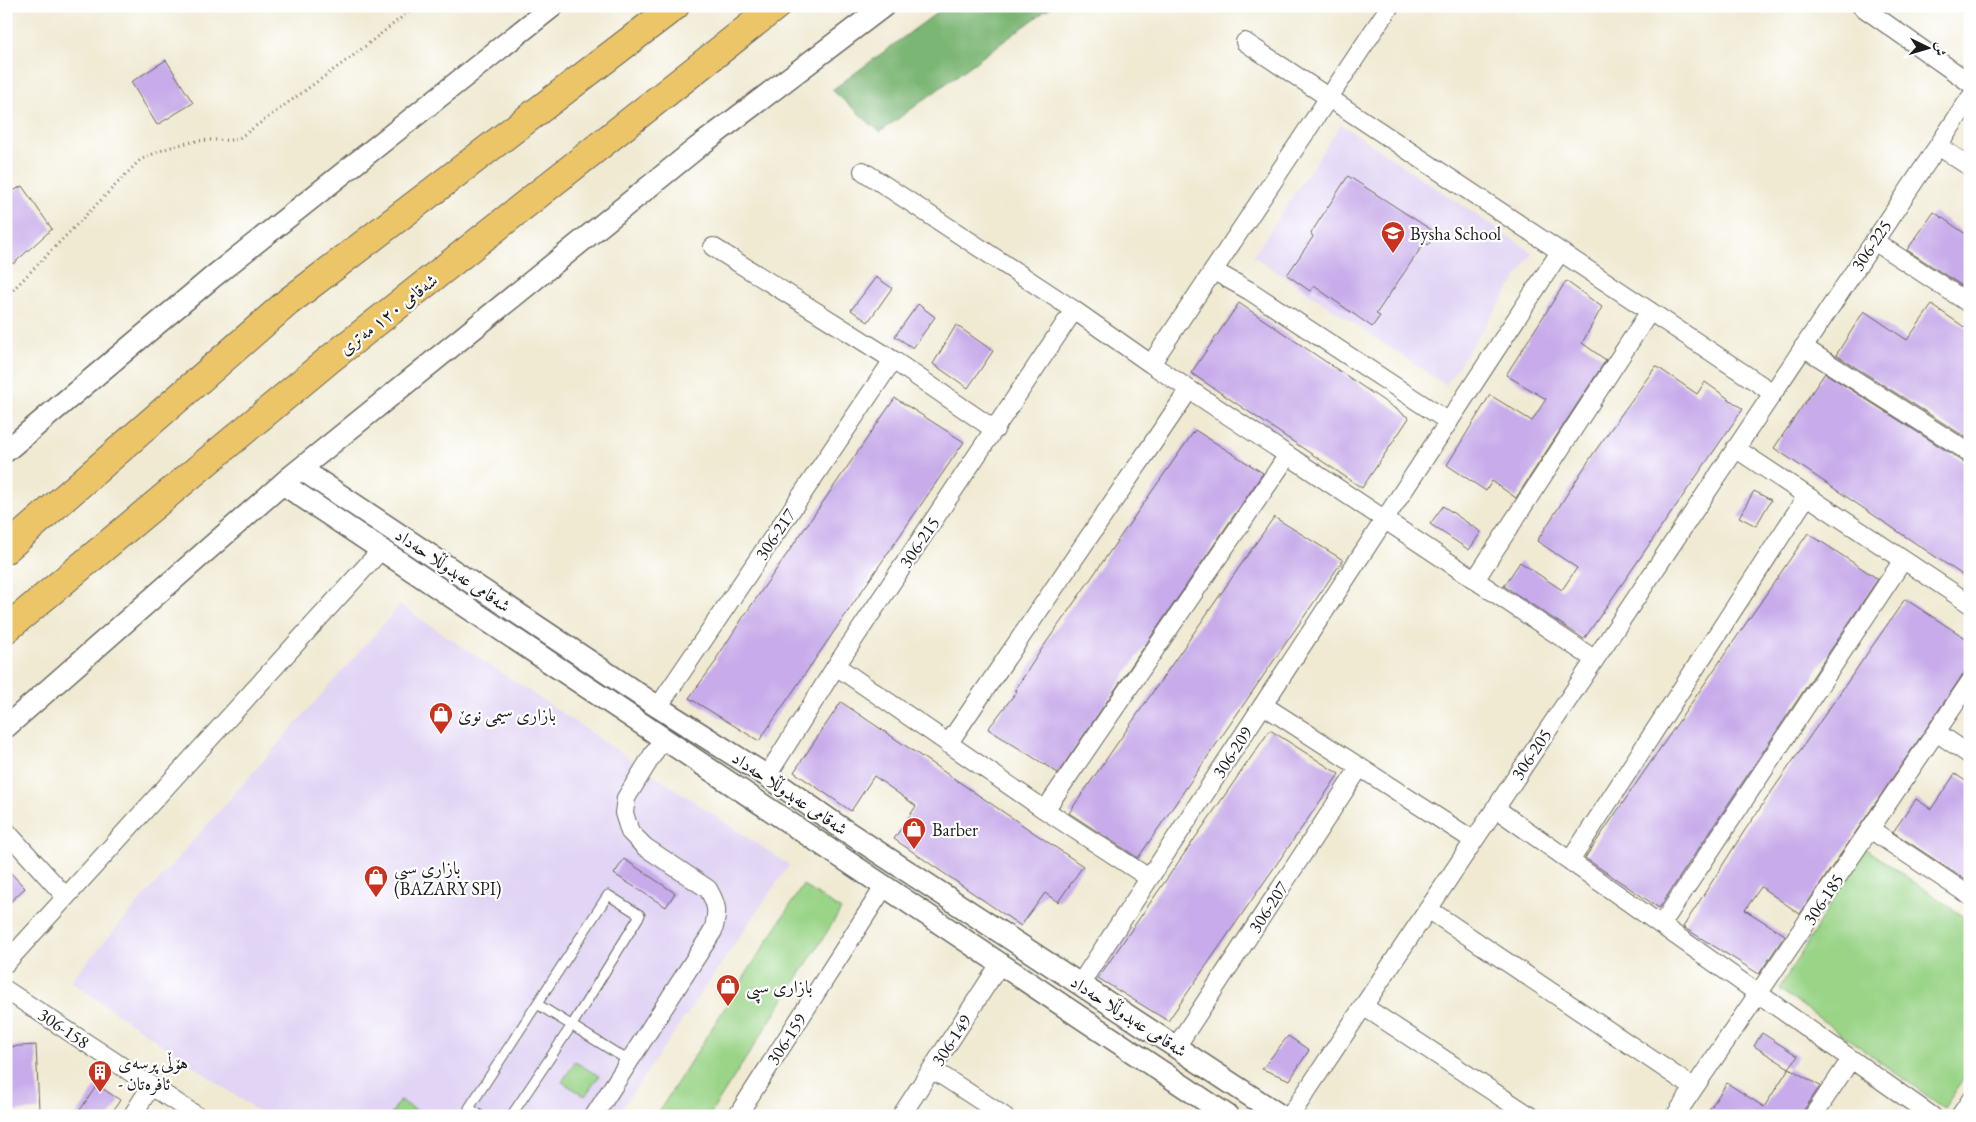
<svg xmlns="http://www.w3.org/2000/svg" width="1976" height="1122" font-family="'EB Garamond',Amiri,serif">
<rect width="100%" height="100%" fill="#fff"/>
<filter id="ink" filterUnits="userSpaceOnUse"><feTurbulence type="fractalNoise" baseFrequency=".02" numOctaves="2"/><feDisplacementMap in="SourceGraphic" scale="10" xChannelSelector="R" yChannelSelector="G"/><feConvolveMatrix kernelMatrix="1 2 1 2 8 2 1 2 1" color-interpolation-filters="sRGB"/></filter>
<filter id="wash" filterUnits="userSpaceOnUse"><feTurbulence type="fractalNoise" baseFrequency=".0096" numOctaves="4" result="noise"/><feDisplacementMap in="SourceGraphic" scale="20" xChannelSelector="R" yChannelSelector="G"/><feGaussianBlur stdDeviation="1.12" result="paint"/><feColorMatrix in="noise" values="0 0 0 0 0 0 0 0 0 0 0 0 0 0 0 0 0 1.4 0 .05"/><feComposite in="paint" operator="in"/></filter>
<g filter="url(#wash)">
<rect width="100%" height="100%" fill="#f0ead3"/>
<path fill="#e1d4f4" d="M1341,124L1533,253L1446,385L1253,256Z
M400,605L789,865L617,1116H265L70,981Z"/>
<path fill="#9ad487" stroke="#5b7852" d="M1865,848L1970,921V1070L1944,1108L1779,989Z
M803,885L841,910L709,1116H656Z
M575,1062L599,1076L585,1096L562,1082Z
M400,1100L425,1116H390Z"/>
<path fill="#7bb674" stroke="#4c6948" d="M946,6H1052L880,132L832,90Z"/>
<g id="blocks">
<path fill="#c7abea" d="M166,60L193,103L157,125L131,82Z
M1348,176L1436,233L1428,245L1425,242L1376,314L1380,316L1372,327L1314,286L1310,291L1287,275L1313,237L1311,233Z
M22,186L52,229L13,264L6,254V195Z
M1934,212L1970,237V291L1907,250Z
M876,277L892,288L868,322L851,310Z
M1566,281L1602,307L1582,343L1606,360L1516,498L1492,481L1486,491L1447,465L1490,395L1532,421L1546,399L1506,375Z
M1239,303L1409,418L1362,488L1191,373Z
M918,304L935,317L913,348L895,336Z
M1932,305L1970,331V440L1836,355L1864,311L1907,340Z
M956,325L993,351L968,388L933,364Z
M1656,366L1697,394L1705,382L1743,409L1584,639L1504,586L1520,562L1562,590L1570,578L1577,568L1537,541L1593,454Z
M1825,373L1964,462L1970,464V580L1774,448Z
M895,398L964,442L759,741L689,698L717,660L716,659L744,616Z
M1195,430L1263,473L1058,773L988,729L1017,691L1015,690L1043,647Z
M1754,491L1771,500L1756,526L1739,517Z
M1443,506L1481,532L1469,550L1430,524Z
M1274,517L1343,560L1138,858L1069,813Z
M1808,533L1878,579L1659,908L1585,858Z
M1905,599L1970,641V664L1800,914L1761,887L1745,910L1785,935L1759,974L1683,927L1745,830Z
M841,702L1083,866L1058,902L1045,893L1021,926L894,839L916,806L874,776L851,811L794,772Z
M1270,730L1339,774L1168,1021L1098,978Z
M1955,774L1970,784V883L1893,832L1916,799L1931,809Z
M624,859L675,893L666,907L614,874Z
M6,868L25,888L6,906Z
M1762,1033L1798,1056L1789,1068L1754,1046Z
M1288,1036L1309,1050L1290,1080L1262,1069Z
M36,1045L39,1110L6,1112V1047Z
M1789,1068L1820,1086L1804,1110L1802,1116H1705L1727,1083L1764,1107Z
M97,1085L120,1100L110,1116H76Z"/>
</g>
</g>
<g filter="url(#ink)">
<use href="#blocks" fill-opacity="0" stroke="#66645c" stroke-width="1"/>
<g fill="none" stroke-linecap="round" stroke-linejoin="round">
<g stroke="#66645c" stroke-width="11">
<path id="service" d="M537,1004L629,1061
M481,1116L469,1108L608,895L640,915L572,1025L511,1116"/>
</g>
<g stroke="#66645c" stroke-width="20">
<path id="minor" d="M1861,6L1970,83
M1245,42L1773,393
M1938,146L1970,167
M863,171L1074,310L1151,364L1594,659
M1874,241L1970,304
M713,247L893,360L995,430
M1214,271L1250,291L1449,422
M1803,347L1970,453
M1151,364L1390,6
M1735,448L1970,604
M1475,580L1650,311
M836,666L1045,810L1149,878
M1263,705L1473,840
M658,707L893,360
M1936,732L1970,755
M948,744L1189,390
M767,776L836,666L1074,310
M1495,808L1932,1116
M1045,810L1288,455
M1870,829L1970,896
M6,831L66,897
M1570,861L1807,496
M1428,909L1694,1088
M1661,925L1903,560
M6,963L381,550
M1080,984L1560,252
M6,990L197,1116
M1363,1006L1530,1116
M1176,1047L1360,767
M932,1069L1004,1116
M132,1116L151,1086
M594,1116L713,931C718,912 718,906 708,889L645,847L630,832L624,813L626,798L663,738
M737,1116L884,887
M901,1116L1000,964
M1290,1116L1970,98
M1675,1116L1970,682
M1813,1116L1851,1059
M1960,1116L1970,1101"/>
</g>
<g stroke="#66645c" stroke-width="24">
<path id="tertiary" d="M6,451L214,276L553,6
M301,469L658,707L767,776L843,829L1281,1116
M283,484L1228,1116
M6,727L289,478L698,147L884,6"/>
</g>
<g stroke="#66645c" stroke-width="30">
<path id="motorway" d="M6,549L288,302L675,6
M6,629L330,359L776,6"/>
</g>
<path stroke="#66645c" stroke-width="3" stroke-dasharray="1 4" stroke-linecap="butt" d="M6,297L140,160C162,149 185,141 211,140C220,140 228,141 238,139L354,55L416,6"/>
<use href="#service" stroke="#fff" stroke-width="9"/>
<use href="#minor" stroke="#fff" stroke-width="18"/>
<use href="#tertiary" stroke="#fff" stroke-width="21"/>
<use href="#motorway" stroke="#edc569" stroke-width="28"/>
</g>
</g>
<defs>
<g id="school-pin" transform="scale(1.25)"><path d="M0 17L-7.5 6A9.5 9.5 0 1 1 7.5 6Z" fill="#c8321e" stroke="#fff"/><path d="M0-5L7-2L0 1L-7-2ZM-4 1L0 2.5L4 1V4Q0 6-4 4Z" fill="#fff"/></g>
<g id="shop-pin" transform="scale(1.25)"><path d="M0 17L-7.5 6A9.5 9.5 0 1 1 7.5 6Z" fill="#c8321e" stroke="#fff"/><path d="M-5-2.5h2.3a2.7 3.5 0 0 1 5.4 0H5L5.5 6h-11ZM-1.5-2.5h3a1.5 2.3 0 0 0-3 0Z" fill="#fff"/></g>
<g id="building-pin" transform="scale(1.25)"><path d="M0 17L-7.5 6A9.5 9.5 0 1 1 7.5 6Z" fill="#c8321e" stroke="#fff"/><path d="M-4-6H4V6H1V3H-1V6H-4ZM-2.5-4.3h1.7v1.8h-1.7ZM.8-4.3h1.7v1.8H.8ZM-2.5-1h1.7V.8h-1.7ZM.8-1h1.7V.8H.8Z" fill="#fff"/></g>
</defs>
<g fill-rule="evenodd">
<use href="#school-pin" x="1393" y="233"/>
<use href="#shop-pin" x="441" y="714"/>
<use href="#shop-pin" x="914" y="829"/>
<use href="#shop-pin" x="376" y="877"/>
<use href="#shop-pin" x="728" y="986"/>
<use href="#building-pin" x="100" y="1072"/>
</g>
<g text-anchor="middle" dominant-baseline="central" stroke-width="4.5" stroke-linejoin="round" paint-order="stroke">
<g font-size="18" fill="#1c1c1c" stroke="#fff" text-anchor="start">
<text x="1410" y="233">Bysha School</text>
<text x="458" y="714">بازاری سیمی نوێ</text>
<text x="932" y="829">Barber</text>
<text x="394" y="867">بازاڕی سپی<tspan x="394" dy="21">(BAZARY SPI)</tspan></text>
<text x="746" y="986">بازاری سپی</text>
<text x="118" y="1062">هۆڵی پرسەی<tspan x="118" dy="21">- ئافرەتان</tspan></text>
</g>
<g font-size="18" fill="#1c1c1c" stroke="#fff">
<text transform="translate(1871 245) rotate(-56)">306-225</text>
<text transform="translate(388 314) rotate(-38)">شەقامی ١٢٠ مەتری</text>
<text transform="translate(775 534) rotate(-56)">306-217</text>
<text transform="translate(919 542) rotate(-56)">306-215</text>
<text transform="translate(453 570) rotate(34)">شەقامی عەبدوڵڵا حەداد</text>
<text transform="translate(1232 752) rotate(-57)">306-209</text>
<text transform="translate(1531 754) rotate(-56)">306-205</text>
<text transform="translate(790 793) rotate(34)">شەقامی عەبدوڵڵا حەداد</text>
<text transform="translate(1823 899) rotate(-56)">306-185</text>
<text transform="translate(1268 907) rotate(-57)">306-207</text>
<text transform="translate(1129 1016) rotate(33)">شەقامی عەبدوڵڵا حەداد</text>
<text transform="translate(64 1028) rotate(34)">306-158</text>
<text transform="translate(786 1039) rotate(-57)">306-159</text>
<text transform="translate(951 1040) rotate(-57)">306-149</text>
</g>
</g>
<rect width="1976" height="1122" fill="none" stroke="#fff" stroke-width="25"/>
<g transform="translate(1928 48) rotate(95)" stroke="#ffffff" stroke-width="4" paint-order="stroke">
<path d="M0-4L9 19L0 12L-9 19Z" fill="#1c1c1c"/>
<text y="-8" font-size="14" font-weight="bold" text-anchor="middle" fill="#1c1c1c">ش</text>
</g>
</svg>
